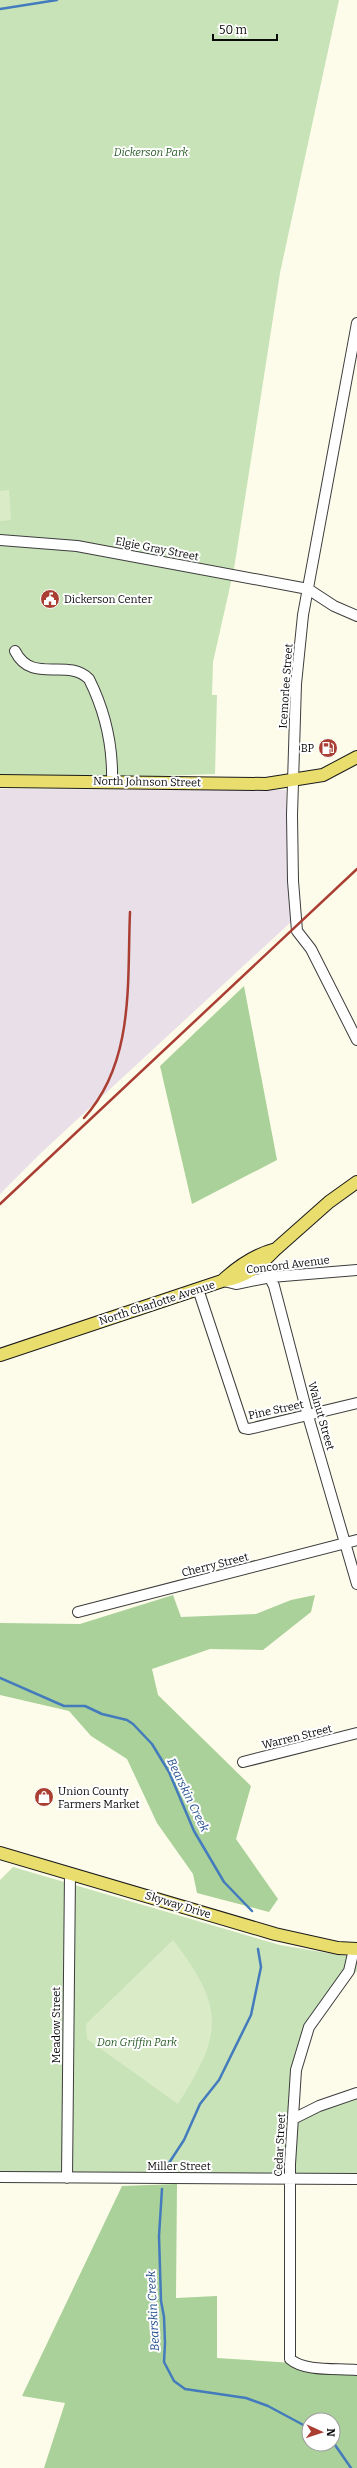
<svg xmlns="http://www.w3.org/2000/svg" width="357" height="2468" font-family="Bitter,serif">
<rect width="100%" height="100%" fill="#fdfcea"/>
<path fill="#e8dfe8" d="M0,789L286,790L291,922L42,1152L0,1194Z"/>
<path fill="#c8e3b8" d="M0,0H339L280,273L234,569L213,662L212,695H217L215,774L130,777L0,775Z
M13,1867L280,1945L357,1958V1971L311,2016L291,2121L357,2095V2177L0,2174V1880Z"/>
<path fill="#aad199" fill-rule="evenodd" d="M244,986L277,1160L192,1204L160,1066Z
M173,1595L181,1617L256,1614L291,1600L315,1595L311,1612L263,1650L210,1649L152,1669L158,1695L251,1786L236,1839L278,1899L269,1912L197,1893L193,1874L157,1823L127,1759L91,1736L69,1711L0,1695V1623L80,1624Z
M177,2184L176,2298L217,2296V2358L357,2367V2468H44L65,2403L22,2396L122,2186ZM309,2420H333V2444H309Z"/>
<path fill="#daebc8" d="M9,490L11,520L0,521V491Z
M173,1940C225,2007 223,2034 178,2104L87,2039L86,2024Z"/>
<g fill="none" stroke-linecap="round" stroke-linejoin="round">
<path stroke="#437bbd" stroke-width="2.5" d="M0,9L57,0
M0,1678L64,1706H85L102,1714L127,1720L133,1724L152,1744L169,1772L194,1831L224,1882L252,1911
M167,2166L184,2140L200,2104L219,2080L251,2015L261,1967L258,1949
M162,2189L159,2236L161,2301L164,2317L165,2343L164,2362L174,2381L185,2389L246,2398L268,2406L309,2428
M333,2442L351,2468"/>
<g stroke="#3d3d3d" stroke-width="12">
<path id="minor" d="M357,323L303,615L296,684L292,815L293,881L297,931L311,949L357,1040
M0,540L77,546L308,589L334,606L357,616
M15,651C32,685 67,657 89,679C105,711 113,746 112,782
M259,1256L274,1286L308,1416L357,1584
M224,1281L236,1284L271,1277L357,1270
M198,1289L244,1428L249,1429L357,1403
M78,1612L357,1540
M243,1762L357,1733
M354,1949L349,1971L309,2027L296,2070L290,2164V2359C305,2372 337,2368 357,2370
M293,2119L319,2106L357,2093
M0,2177L357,2179
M67,2178L70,1873"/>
</g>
<g stroke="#1b1b1b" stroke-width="14">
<path id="major" d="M0,781L266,784L323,775L357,757
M222,1281C244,1278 260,1266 275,1250
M0,1355L222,1281C237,1267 257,1254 276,1249L329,1202L357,1182
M0,1853L275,1934L338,1948L357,1949"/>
</g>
<use href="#minor" stroke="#fff" stroke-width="10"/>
<use href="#major" stroke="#e9dd6d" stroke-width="12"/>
<path stroke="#aa3e33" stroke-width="2.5" d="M84,1118C135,1062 127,982 130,912
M0,1204L357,869"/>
</g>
<defs>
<g id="civic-disc" transform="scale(1)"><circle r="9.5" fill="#aa3e33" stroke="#fff"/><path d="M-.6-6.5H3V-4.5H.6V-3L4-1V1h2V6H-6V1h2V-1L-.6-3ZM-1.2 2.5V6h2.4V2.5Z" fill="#fff"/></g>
<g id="fuel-disc" transform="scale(1)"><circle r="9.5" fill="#aa3e33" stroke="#fff"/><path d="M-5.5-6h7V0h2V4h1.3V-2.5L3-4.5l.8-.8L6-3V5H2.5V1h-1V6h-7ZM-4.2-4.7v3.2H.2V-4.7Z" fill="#fff"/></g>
<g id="shop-disc" transform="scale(1)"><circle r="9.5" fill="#aa3e33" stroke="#fff"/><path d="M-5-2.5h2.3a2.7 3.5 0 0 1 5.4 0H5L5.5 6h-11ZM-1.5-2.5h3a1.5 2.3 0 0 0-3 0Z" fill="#fff"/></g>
</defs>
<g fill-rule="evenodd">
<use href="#civic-disc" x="50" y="599"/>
<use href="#fuel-disc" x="328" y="748"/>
<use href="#shop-disc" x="44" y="1797"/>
</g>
<g text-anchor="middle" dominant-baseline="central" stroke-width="4" stroke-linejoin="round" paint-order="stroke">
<g font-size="11" font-style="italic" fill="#265a23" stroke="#fff">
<text x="151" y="152">Dickerson Park</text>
<text x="137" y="2042">Don Griffin Park</text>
</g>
<g font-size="11" fill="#0a0a0a" stroke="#fff">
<text transform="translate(157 549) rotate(11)">Elgie Gray Street</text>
<text transform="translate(286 686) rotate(-86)">Icemorlee Street</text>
<text transform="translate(147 782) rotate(1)">North Johnson Street</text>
<text transform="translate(288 1265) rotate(-7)">Concord Avenue</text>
<text transform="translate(157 1303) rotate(-18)">North Charlotte Avenue</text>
<text transform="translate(276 1410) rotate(-12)">Pine Street</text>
<text transform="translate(321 1416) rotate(74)">Walnut Street</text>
<text transform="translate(215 1565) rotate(-14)">Cherry Street</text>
<text transform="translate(297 1737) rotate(-14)">Warren Street</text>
<text transform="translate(178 1905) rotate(17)">Skyway Drive</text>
<text transform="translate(56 2025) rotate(-90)">Meadow Street</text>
<text transform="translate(280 2145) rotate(-87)">Cedar Street</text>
<text x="179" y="2166">Miller Street</text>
</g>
<g font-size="11" fill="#0a0a0a" stroke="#fff" text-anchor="start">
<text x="64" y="599">Dickerson Center</text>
<text x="314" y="748" text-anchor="end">BP</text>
<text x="58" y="1791">Union County<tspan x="58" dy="13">Farmers Market</tspan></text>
</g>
<g font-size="12" font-style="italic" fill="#224f8d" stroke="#fff">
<text transform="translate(188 1795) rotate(64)">Bearskin Creek</text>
<text transform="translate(153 2311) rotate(-93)">Bearskin Creek</text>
</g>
</g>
<g transform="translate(321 2432) rotate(93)"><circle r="19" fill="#ffffff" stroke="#9d9d9d"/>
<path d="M0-3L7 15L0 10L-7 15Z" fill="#aa3e33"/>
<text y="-6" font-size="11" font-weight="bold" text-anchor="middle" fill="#0a0a0a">N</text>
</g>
<path d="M213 34v6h64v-6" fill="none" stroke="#0a0a0a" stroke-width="2"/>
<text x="219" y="34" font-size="12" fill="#0a0a0a" stroke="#ffffff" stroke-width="3" paint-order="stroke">50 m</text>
</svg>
